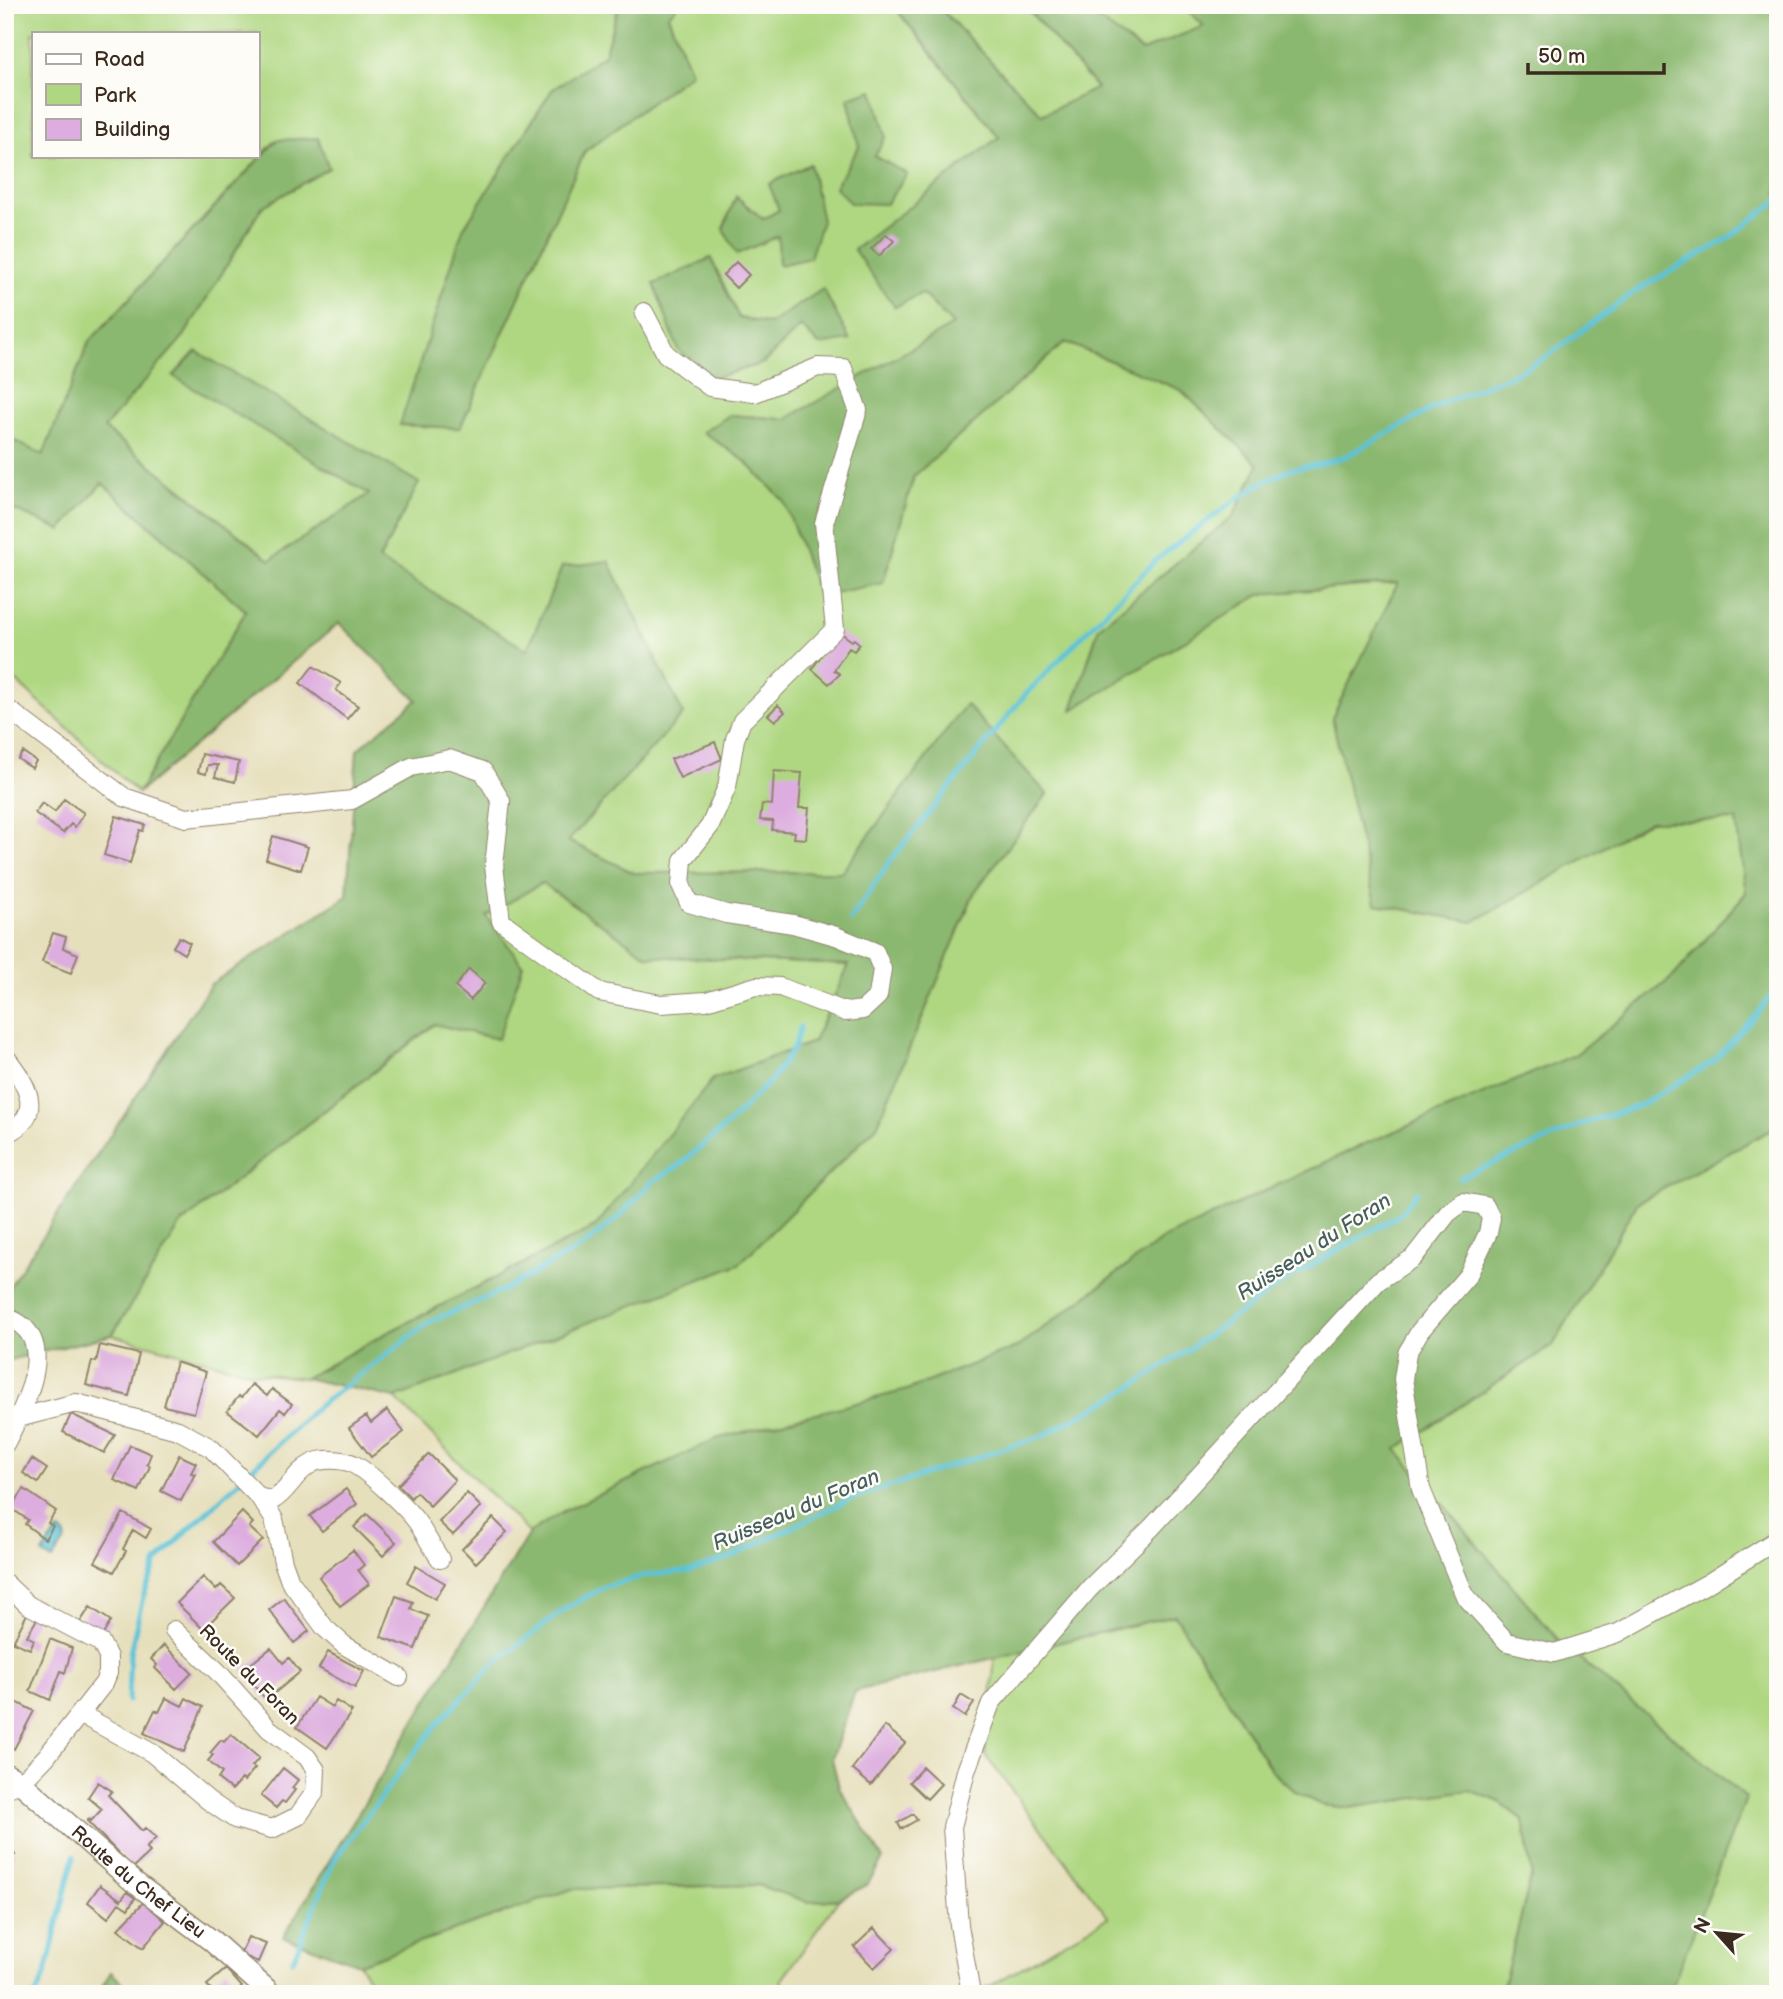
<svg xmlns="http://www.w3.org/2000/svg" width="1783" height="1999" font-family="'Balsamiq Sans',sans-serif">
<rect width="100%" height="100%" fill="#fdfcf7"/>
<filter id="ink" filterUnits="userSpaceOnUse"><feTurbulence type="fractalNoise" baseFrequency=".0143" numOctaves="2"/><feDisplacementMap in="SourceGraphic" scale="14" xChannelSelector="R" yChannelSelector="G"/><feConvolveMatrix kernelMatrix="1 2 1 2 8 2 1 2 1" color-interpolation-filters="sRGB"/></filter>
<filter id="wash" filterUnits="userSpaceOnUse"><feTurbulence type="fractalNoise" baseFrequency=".00686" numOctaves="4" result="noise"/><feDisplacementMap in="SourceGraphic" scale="28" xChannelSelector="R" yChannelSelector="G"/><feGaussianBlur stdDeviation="1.57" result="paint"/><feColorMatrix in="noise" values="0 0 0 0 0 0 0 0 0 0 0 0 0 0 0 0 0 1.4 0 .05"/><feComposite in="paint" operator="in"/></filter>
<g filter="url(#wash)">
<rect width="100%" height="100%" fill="#e6dfbb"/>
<path fill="#afd781" stroke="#758050" stroke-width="2" fill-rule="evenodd" d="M5,5H619L604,55L552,90L400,425L460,428L585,151L691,73L668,15L678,5H893L999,137L922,293L953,325L786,419L730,415L703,432L745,461L784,501L819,596L883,582L914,476L1065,342L1181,390L1259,464L1234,515L1099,627L1072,710L1261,594L1399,583L1332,718L1473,922L1650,821L1736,820L1746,893L1674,976L1575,1055L1358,1147L1163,1239L1019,1346L907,1390L562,1512L529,1533L395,1398L739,1264L877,1126L974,893L1047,794L966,705L842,872L634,873L568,841L683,714L562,567L528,651L379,560L418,483L196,352L174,376L370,494L270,560L103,427L184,336L262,207L329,168L276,140L89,342L43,456L5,436ZM33,33H257V156H33ZM859,147L875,156L835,187ZM737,197L763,219L779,210L737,254ZM710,258L739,318L770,324L823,289L801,325L763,363L654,285Z
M937,5H1028L1026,7L1097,88L1042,115Z
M1079,5H1182L1205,26L1142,52Z
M102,482L246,611L138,793L5,671V506L61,530Z
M542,883L648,956L849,965L813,1042L713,1079L595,1227L385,1334L305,1378L253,1373L112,1335L181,1224L435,1024L498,1039L485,916Z
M1778,1126V1994H1669L1746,1798L1560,1642L1396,1449L1553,1345L1637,1203Z
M1175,1615L1272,1771L1295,1792L1349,1808L1469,1789L1498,1801L1523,1821L1532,1874L1501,1994H986L985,1989L1108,1917L985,1755L995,1658Z
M757,1885L809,1902L839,1899L781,1981L791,1994H378L359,1964L572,1889Z"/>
<path fill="#8bb86f" stroke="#637146" stroke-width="2" d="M619,5H678L668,16L691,73L585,151L460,428L400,425L463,229L552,90L604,55Z
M893,5H937L1042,115L1097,88L1025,6L1028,5H1079L1142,51L1204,26L1182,5H1778V1126L1637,1203L1553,1345L1396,1449L1560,1642L1746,1798L1669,1994H1501L1532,1874L1523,1820L1498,1801L1469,1790L1349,1808L1321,1805L1295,1792L1272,1771L1175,1615L855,1691L832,1759L839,1787L883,1859L867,1885L839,1899L809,1902L757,1885L572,1889L359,1964L283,1937L529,1533L562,1512L716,1439L907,1390L1019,1346L1163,1239L1358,1147L1575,1055L1674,976L1746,893L1736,820L1650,821L1473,922L1375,904L1332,718L1398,583L1261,594L1072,710L1099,627L1234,515L1259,465L1181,390L1065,342L914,476L883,583L819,596L784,501L745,461L703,432L730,415L786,419L953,325L922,293L895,307L854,250L999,137Z
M873,90L886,136L875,156L907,174L886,204L850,203L835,187L859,147L848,98Z
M318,138L329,168L262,207L184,336L104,428L270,560L369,494L173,376L196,351L419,483L379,560L527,650L562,567L609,561L683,714L568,841L634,873L842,872L966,704L1047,794L974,893L877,1126L739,1264L395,1398L305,1378L385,1334L595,1227L713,1079L813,1042L849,965L648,956L542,883L486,916L523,965L498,1039L434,1024L181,1224L112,1335L5,1361V1293L211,984L347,896L357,750L417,700L339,623L138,793L246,611L102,483L61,530L5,506V436L43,455L89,342L277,140Z
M810,164L822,221L810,258L779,265L778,236L737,254L723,229L736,197L763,219L779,210L769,184Z
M711,258L739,318L770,324L823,289L850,340L819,345L801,326L763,363L714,378L678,350L654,284Z
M111,1972L133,1994H97Z"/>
<path fill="#5bc3d7" stroke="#4b767a" stroke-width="2" d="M60,1531L63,1532L66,1539L52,1560L42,1553L56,1533Z"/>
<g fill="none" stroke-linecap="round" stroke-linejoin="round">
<path stroke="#5bc3d7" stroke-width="5" d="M851,920L890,861L1025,695L1156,560L1231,503L1260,484L1290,469L1320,464L1346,456L1445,402L1514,374L1543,359L1637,290L1726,240L1778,200
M1460,1178L1585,1123L1641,1105L1714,1061L1761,1009L1778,986
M128,1701L130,1653L143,1597L157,1562L188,1530L317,1407L431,1321L502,1291L586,1244L620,1216L653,1181L678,1166L726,1126L772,1079L794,1047L800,1027
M293,1960L334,1860L415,1752L441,1720L497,1661L566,1608L604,1587L647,1575L690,1571L729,1558L848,1500L1042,1436L1127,1390L1176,1358L1289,1278L1399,1215L1417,1192
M36,1994L46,1973L74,1856"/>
</g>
<g id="blocks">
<path fill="#ddaddf" d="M886,234L894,241L879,256L871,249Z
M736,262L749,275L736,288L723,275Z
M838,631L852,641L854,639L860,644L854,651L849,648L834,670L840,674L829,684L812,669Z
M313,666L341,683L336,690L358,706L347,719L300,683Z
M778,705L785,712L775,721L768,715Z
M715,742L722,759L680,778L671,759Z
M23,752L36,761L32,768L18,759Z
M202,754L239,762L235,782L215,777L218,765H208L206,774L198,772Z
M774,771L802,773L799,808H809L806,839L794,838L795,832L772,830L773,821L760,820L762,804L772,805Z
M64,799L84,813L75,827L71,824L63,833L35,813L42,803L55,812Z
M116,816L145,825L143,831L140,830L130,863L104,855Z
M273,836L308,847L301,870L266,859Z
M53,933L66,937L63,948L78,954L71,973L42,962Z
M179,937L190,943L184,954L173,947Z
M469,969L485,983L471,1000L455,987Z
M100,1345L139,1354L129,1396L86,1385L92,1361L96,1362Z
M176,1362L206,1372L194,1413L164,1406Z
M252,1384L267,1396L272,1389L292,1404L285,1413L280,1409L259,1435L227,1411L239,1396L241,1398Z
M387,1410L404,1432L371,1457L349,1428L366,1416L371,1423Z
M71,1414L115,1435L104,1453L63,1432Z
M130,1445L151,1454L147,1464L150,1466L139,1491L114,1480Z
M429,1454L455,1480L430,1506L416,1492L411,1498L398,1485Z
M179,1455L196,1463L191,1473L195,1474L181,1501L161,1491Z
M32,1459L47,1469L38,1483L23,1473Z
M24,1489L56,1511L48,1523L53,1526L45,1539L25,1524L28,1520L11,1508Z
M346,1489L357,1504L322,1531L310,1516Z
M467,1493L481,1507L453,1535L439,1522Z
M242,1512L253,1523L249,1527L263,1540L237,1566L213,1542Z
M123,1513L151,1529L146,1538L133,1530L123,1549L126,1551L114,1572L95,1562Z
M367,1514L396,1542L383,1556L354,1527Z
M493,1518L507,1532L476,1563L462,1549Z
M353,1550L364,1565L358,1570L369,1584L340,1606L319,1577Z
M416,1566L445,1583L435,1599L407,1582Z
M203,1577L216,1590L221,1585L235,1598L203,1629L177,1603Z
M396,1596L413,1602L411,1609L428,1616L415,1649L381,1637Z
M284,1598L309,1631L294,1643L269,1610Z
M90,1607L111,1621L101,1638L79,1624Z
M27,1614L37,1619L27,1636L34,1640L30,1649L13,1642Z
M50,1639L72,1648L65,1673L61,1671L50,1700L30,1691Z
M164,1645L192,1673L176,1689L155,1668L157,1665L151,1659Z
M271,1648L283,1663L289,1658L300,1672L266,1700L243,1670Z
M328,1652L364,1671L355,1688L319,1668Z
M961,1695L974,1703L965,1717L953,1709Z
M316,1697L332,1707L336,1701L352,1711L327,1748L297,1727Z
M166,1698L182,1706L186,1698L203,1707L184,1752L144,1733L155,1710L159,1712Z
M10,1699L34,1711L14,1749L5,1744V1709Z
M885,1726L905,1743L871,1785L852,1769Z
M231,1734L259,1758L252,1766L255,1768L244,1781L242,1779L232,1790L218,1779L222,1773L208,1761L213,1755L210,1753L221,1740L224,1742Z
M923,1767L941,1784L927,1799L909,1782Z
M283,1768L298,1780L292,1788L295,1790L285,1803L282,1801L276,1808L261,1796Z
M98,1782L112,1791L108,1795L142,1831L145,1828L156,1838L146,1848L150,1852L133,1868L87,1821L89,1819L91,1821L102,1809L88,1797Z
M913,1814L917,1820L901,1829L898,1823Z
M5,1844L15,1855L8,1861L13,1867L9,1871L5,1867Z
M100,1885L121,1900L127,1892L135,1898L128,1909L119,1903L108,1918L88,1902Z
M144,1902L165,1921L143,1948L118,1929Z
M874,1928L894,1949L874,1968L854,1947Z
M248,1937L266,1944L258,1962L240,1954Z
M226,1969L242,1987L235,1994H215L207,1985Z"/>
</g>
</g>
<g filter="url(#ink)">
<use href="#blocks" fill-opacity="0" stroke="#90846c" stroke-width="2"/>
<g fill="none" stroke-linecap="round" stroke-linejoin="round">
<g stroke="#90846c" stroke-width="20">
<path id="minor" d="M5,707L124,797L186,818L352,800L411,767L449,759L483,771L501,801L494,866L501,921L599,992L661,1004L706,1001L756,986L780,987L846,1012L863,1010L878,996L882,969L875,952L836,936L793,924L726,914L689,903L681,885L683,860L710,826L727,787L735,739L742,721L835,629L824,523L858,410L843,368L818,367L755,393L710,387L666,354L644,312
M5,1056C25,1081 48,1115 5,1134
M5,1317C64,1335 23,1409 5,1444
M18,1418L76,1403L178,1430L211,1448L260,1498L274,1519L283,1562L290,1581L325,1628L344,1645L399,1677
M260,1498L273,1500C289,1491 294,1473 311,1464C321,1458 343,1459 353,1464C368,1471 407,1508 417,1522C425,1534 432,1547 440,1559
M5,1583L28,1605L101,1643L108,1657V1673L104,1683L46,1757L21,1783L5,1789
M80,1714L152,1753L209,1801L235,1819L272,1829L298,1816L315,1792L316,1770L307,1757L269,1729L218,1672L174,1630
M971,1994L959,1925L952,1827L966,1771L991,1703L1090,1588L1152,1527L1378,1281L1413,1258L1448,1213L1463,1202L1485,1206L1491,1218L1488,1233L1468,1275L1420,1331L1407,1353L1403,1379L1421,1489L1465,1596L1507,1642L1554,1653L1618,1633L1710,1582L1778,1539"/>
</g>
<g stroke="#90846c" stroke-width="24">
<g id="tertiary">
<path id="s1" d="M5,1774L21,1783L134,1882L212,1941L267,1990V1994"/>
</g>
</g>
<use href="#minor" stroke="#fff" stroke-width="18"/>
<use href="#tertiary" stroke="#fff" stroke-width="21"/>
</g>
</g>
<g text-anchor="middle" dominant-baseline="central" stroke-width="5" stroke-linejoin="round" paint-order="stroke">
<g font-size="19" fill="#3b2a1e" stroke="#fdfcf7">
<text transform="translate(249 1675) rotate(45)">Route du Foran</text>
<text stroke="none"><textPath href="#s1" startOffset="172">Route du Chef Lieu</textPath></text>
</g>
<g font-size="21" font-style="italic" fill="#46605f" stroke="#fdfcf7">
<text transform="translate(1314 1247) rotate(-33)">Ruisseau du Foran</text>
<text transform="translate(796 1510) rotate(-23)">Ruisseau du Foran</text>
</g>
</g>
<rect width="1783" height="1999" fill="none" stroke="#fdfcf7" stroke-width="28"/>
<rect x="32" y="32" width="228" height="126" fill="#fdfcf7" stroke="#afa8a0" stroke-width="2"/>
<rect x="46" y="54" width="35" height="10" fill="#ffffff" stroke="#afa8a0" stroke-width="2"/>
<text x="94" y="66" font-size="21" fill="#3b2a1e">Road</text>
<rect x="46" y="84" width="35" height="21" fill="#afd781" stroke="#afa8a0" stroke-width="2"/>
<text x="94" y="102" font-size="21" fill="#3b2a1e">Park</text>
<rect x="46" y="119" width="35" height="21" fill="#ddaddf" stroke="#afa8a0" stroke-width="2"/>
<text x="94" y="136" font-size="21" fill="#3b2a1e">Building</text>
<g transform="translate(1717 1933) rotate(297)" stroke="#fdfcf7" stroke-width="5" paint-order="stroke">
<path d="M0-5L12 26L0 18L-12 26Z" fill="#3b2a1e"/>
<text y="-10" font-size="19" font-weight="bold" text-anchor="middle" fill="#3b2a1e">N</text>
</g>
<path d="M1528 63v10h136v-10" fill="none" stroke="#3b2a1e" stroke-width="3.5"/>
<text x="1538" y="63" font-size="21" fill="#3b2a1e" stroke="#fdfcf7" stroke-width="5" paint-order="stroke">50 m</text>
</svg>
